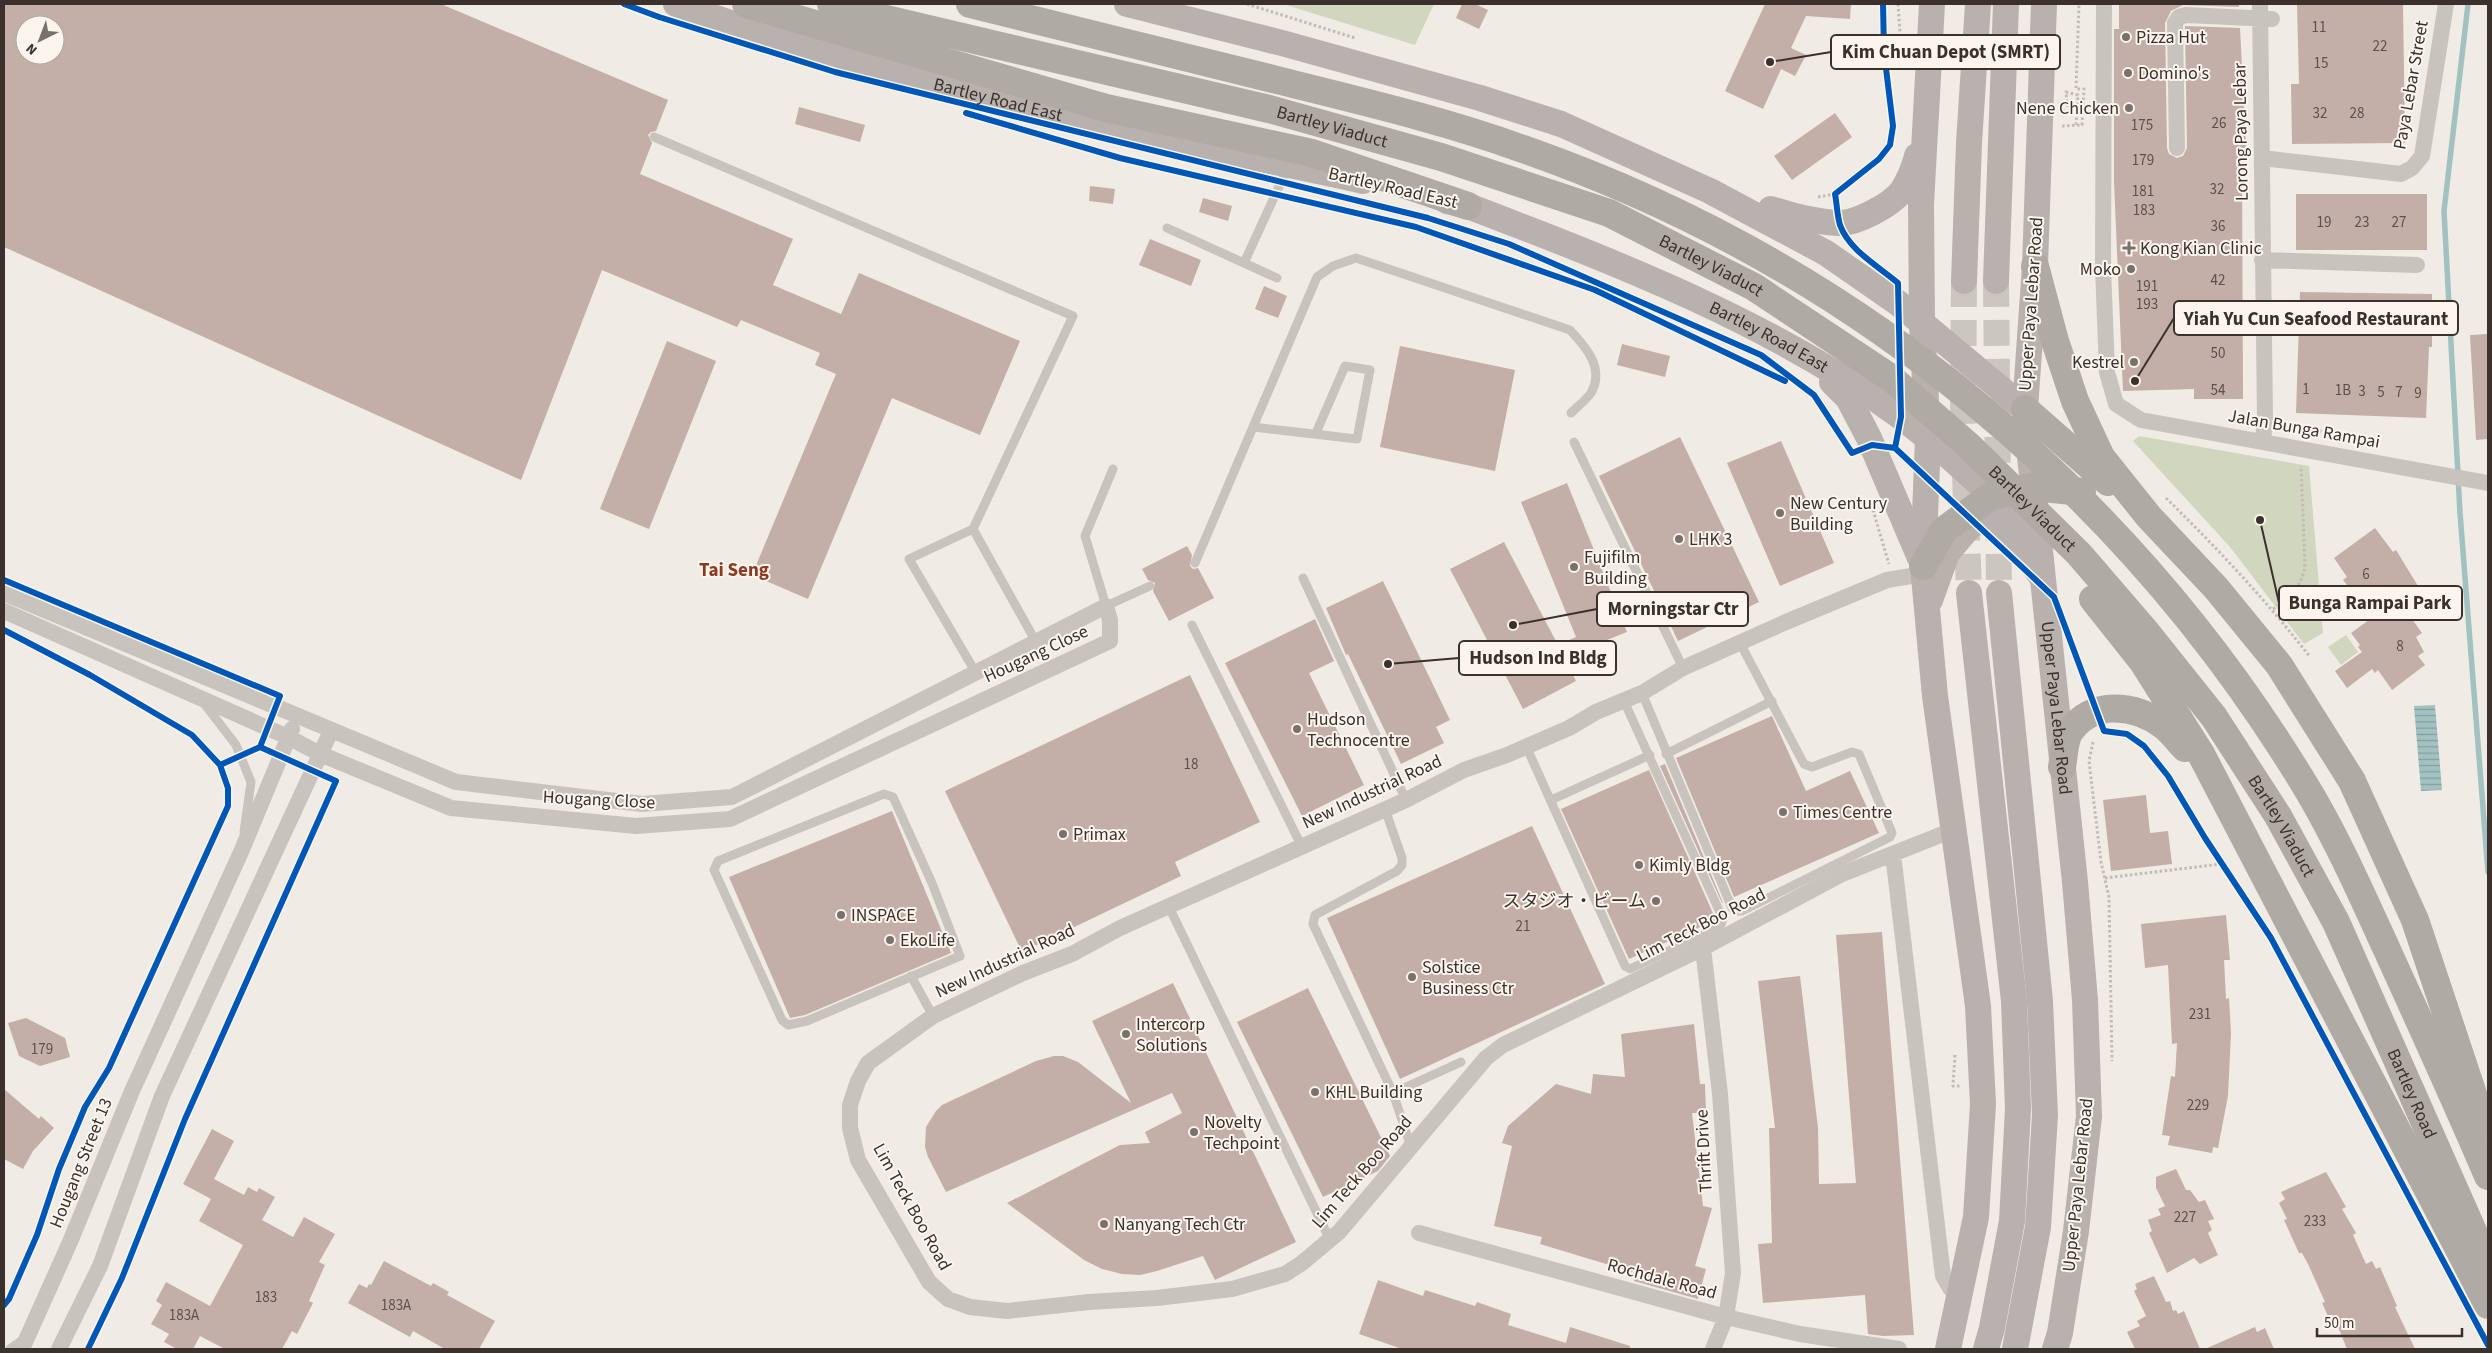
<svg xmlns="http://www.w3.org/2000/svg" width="2492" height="1353" font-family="'Source Sans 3','Noto Sans JP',sans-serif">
<defs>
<pattern id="water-rules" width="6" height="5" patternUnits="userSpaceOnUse" patternTransform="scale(1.25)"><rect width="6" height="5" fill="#a1c2c1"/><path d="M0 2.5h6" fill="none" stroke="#849e9d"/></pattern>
</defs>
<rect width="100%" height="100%" fill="#f0ebe5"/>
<path fill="#d1d6bf" d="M1283,4H1434L1415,45Z
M2139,436L2309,466L2323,633L2304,644L2230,547L2133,441Z
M2354,593L2366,610L2352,621L2350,596Z
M2346,635L2358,652L2341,665L2328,647Z"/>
<path fill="url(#water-rules)" d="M2413,590L2416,620L2414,621L2399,600Z
M2435,705L2442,790L2421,791L2414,706Z"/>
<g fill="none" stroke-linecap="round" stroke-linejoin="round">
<path stroke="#a1c2c1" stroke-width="5.5" d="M2468,4L2444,211L2460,513L2488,872"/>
</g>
<path fill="#c3afa7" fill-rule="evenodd" d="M4,4H441L668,100L656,131L651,132L648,135L652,143L640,174L793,239L773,285L841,314L859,273L1020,341L980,435L892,398L808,599L752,575L836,374L815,365L820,353L741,320L737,327L602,270L521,480L4,247ZM25,25H55V55H25Z
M1462,4H1475L1488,10L1479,29L1456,18Z
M1765,4H1851L1850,19L1806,16L1791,48L1806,55L1795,76L1781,69L1763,109L1725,91Z
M2119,4H2239V7L2183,5L2171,11L2165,23L2167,148L2169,154L2177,158L2183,156L2187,148L2185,26L2240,28L2247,166H2242L2243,399H2194V389L2123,391L2114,182V29H2119Z
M2297,4H2403L2405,143L2292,144L2291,84H2299Z
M799,107L865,125L860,142L795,124Z
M1835,113L1852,137L1792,180L1774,156Z
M1090,186L1115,189L1113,204L1089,201Z
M2296,194H2427V250H2296Z
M1203,198L1232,206L1228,221L1199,212Z
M1150,239L1201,260L1191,286L1139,265Z
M1264,286L1287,296L1278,318L1255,309Z
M2300,292L2432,294V347H2429L2426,418L2296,413Z
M2488,334V439L2476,440L2470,335Z
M667,341L716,361L649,529L600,509Z
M1622,344L1670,356L1665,377L1617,365Z
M1400,346L1515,370L1495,471L1380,447Z
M1680,437L1759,602L1678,641L1599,476Z
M1781,441L1834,563L1780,586L1727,463Z
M1567,483L1627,632L1564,657L1576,681L1523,709L1450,569L1504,542L1558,645L1576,637L1521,502Z
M2375,528L2393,552L2396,550L2418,586L2398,600L2422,633L2416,637L2424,652L2418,656L2425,665L2392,690L2378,670L2375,673L2372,669L2347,688L2335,671L2362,652L2358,647L2360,645L2351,633L2373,617L2343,580L2347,577L2334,558Z
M1187,546L1192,555L1190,566L1193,569L1198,568L1214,598L1169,621L1153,591L1155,583L1148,580L1142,569Z
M1383,581L1450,720L1436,727L1444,743L1401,764L1348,654L1346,655L1326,608Z
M1315,619L1334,661L1309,673L1364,785L1302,816L1225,663Z
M1190,675L1260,822L1175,862L1181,876L1022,952L945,791Z
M1772,716L1806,791L1850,771L1879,833L1734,897L1676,758Z
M1665,764L1723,903H1722L1660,766Z
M1649,770L1716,920L1629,959L1561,809Z
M2146,795L2150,833L2168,831L2172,864L2111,871L2103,800Z
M892,811L951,953L805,1015L790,1018L729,877Z
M1532,826L1605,984L1400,1079L1327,918Z
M2226,915L2230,960H2224L2226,999L2229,998L2231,1033L2228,1096L2218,1148L2213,1147L2212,1153L2168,1145L2170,1136L2162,1135L2171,1076L2175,1077L2177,1043L2172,1044L2168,965L2145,968L2141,924Z
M1882,932L1914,1335L1883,1336L1868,1334L1865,1295L1763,1303L1758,1244L1772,1243L1769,1128H1775L1758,981L1800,976L1818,1128L1819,1184L1856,1183L1836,935Z
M1173,983L1296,1242L1215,1280L1203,1256L1157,1271L1140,1275L1122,1274L1102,1269L1084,1260L1007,1203L1120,1145L1150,1143L1145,1132L1182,1113L1172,1093L946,1192L928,1157L925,1147L926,1127L936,1111L942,1105L1036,1061L1054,1056H1063L1078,1062L1131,1103L1092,1021Z
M1308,988L1390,1156L1378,1171L1323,1197L1237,1022Z
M26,1018L65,1038L70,1057L40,1066L19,1056L8,1023Z
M1694,1024L1700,1084H1705L1706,1113H1692L1703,1206L1712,1208L1695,1266L1706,1269L1698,1299L1634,1281L1636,1273L1540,1244L1542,1237L1494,1226L1512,1146L1502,1143L1508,1126L1556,1084L1591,1094L1593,1074L1625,1077L1621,1034Z
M4,1089L39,1119L41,1116L54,1128L33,1151L23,1169L4,1159Z
M212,1129L234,1141L214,1179L244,1195L248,1187L257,1192L259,1188L275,1197L262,1220L293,1237L304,1217L335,1234L319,1262L325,1265L309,1301L313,1303L297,1334L292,1331L282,1349H225L200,1336L193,1349H177L164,1342L169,1334L151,1324L162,1305L156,1301L166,1282L210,1306L243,1245L199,1221L211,1199L183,1184Z
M2176,1169L2186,1190H2190L2199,1202L2205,1200L2214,1219L2208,1221L2212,1230L2208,1233L2218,1255L2200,1264L2194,1258L2167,1273L2149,1233L2152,1231L2148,1220L2161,1215L2158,1209L2165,1206L2156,1188V1177Z
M2326,1172L2346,1207L2342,1209L2356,1233L2353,1235L2366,1264L2372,1261L2376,1269L2380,1267L2397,1306L2395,1307L2415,1349H2347L2338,1327H2333L2322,1303L2325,1302L2308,1264L2302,1253H2299L2284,1220L2287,1219L2279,1203L2285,1199L2281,1192Z
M384,1261L431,1286L433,1283L449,1292L447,1295L495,1321L479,1349H445L413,1331L410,1337L348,1303L359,1284L367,1288L369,1284L371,1285Z
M2154,1276L2166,1302L2170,1301L2173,1311L2176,1310L2178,1314L2184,1311L2200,1349H2135L2127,1332L2140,1326L2137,1321L2146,1316L2134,1291L2137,1289L2135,1284Z
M1378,1280L1423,1296L1425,1290L1475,1306L1477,1302L1511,1314L1508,1325L1566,1343L1570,1327L1630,1346V1349H1402L1359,1334Z
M2255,1327L2257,1332L2265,1328L2274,1349H2205Z"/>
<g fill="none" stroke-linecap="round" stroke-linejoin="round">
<path stroke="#ccc6c0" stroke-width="26" stroke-dasharray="26 13" stroke-linecap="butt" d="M1964,281L1963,415L1969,593
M1996,281L1999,593"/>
<path stroke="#c2bbb6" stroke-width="3" stroke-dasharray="2.5 2.5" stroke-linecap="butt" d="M624,4L658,17
M1247,4L1355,38
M1898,4L1902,60H1908
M2062,111H2068L2066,92L2078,95L2076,125
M2062,126L2082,125L2084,89H2076L2079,4
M1818,197L1835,194
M1368,204L1425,218
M1779,368L1812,393
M2280,422L2352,438
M2166,498C2217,548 2266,600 2310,657
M1873,510L1889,564
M2273,609C2290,597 2303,586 2305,564L2301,466
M2093,742L2089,761L2101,862L2109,897L2112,1061
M2105,878L2221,864
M1955,1055L1953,1086H1961"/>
<path stroke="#c9c3be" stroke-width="9" d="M654,137L1073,316L973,529
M1167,228L1277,278
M1244,263L1288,167
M1253,427L1357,439L1370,370L1345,366L1316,433
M1574,442L1683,668
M1113,469L1085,536L1106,606L1150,586
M1195,563L1317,277L1333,266L1356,258L1570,330C1586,347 1605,368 1591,393C1586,400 1577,407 1571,413
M1303,578L1406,800
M1192,625L1302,847
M976,673L909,559L973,529L1036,642
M1642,693L1732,908L1736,911H1742L1890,837L1892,833L1859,754L1852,752L1812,767L1804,764L1740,643
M203,702L236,745L251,782L244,832
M1526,746L1625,966L1630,969L1720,927L1723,919L1624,701
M1666,754L1772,701
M884,794L893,797L932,883L960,956L807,1021L788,1025L782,1020L714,870L718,861Z
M1551,800L1650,755
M1385,809L1402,858V865L1397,871L1315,915L1313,924L1393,1093L1411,1147
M1169,907L1330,1240
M911,976L933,1016
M1393,1093L1461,1062
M10,1349L24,1339"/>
<path stroke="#c9c3be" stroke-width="16" d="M2104,4L2103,267L2107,372L2116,404L2141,420L2488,483
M2260,4L2265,418L2263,442
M2177,148L2175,23L2179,17L2186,15L2272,19
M2262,158L2401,174L2412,168L2422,156L2446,4
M2262,260L2417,265
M1924,574L1887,580L1786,622L1683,668L1642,693L1596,712L1569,728L1507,755L1464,770L1406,800L1120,928L1072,954L1023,973L933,1016L868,1063L858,1081L850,1105V1128L858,1160L929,1282L948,1299L970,1307L1007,1311L1089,1302L1157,1298L1232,1289L1285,1274L1302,1263L1339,1232L1486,1058L1503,1045L1703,948L1842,874L1953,830
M4,593L456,782L642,804L732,797L1106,606L1110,620V641L730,819L636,826L451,808L320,754L288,737L4,611
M1893,854L1943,1276L1950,1288L1959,1296
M1703,948L1720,1094L1733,1273L1726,1317L1713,1349
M1419,1233L1726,1317L1800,1334L1899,1349
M22,1349L70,1242L132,1091L241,852L292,729
M59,1349L100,1266L162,1096L331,731"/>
<g stroke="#b8b1ad" stroke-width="26">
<path id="s1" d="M676,4C830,60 993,100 1152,136C1222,152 1293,165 1363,181"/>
<path d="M1127,4L1282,43L1480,98L1561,124L1710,191L1826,253L1898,303L2025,409"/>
<path d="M1932,4L1921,204L1922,323L1928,439L1923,566L1935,696L1978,1006L1983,1104L1976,1217L1948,1349"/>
<path id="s2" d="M2044,4L2035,266L2025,409L2075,882L2085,1000L2089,1116L2076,1231L2060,1333L2055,1349"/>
<path id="s3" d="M1447,201L1468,206C1617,263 1771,322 1901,417C1949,453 1992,497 2037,537"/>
<path d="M1771,209C1792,216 1815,222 1838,223C1856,224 1891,205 1902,191C1909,180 1914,168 1917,156"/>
<path d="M1964,281L1969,143L1978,4"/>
<path d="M1996,281L2006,4"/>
<path d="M1832,382L1848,398L1869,438L1920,558"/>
<path d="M1969,593L2014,1001L2018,1109L2012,1221L1992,1328L1986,1349"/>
<path d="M1999,593L2040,1001L2045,1115L2038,1227L2015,1349"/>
<path d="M1930,600L1947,553L1974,521C2005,522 2025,556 2042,577"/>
</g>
<g stroke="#afaaa4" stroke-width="28">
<path d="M746,4L1106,108L1312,153L1468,206"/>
<path id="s4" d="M831,4L873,16L1269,109L1441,157L1609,213L1754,287L1891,378L1969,446L2079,554L2147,633L2214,717L2278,816L2336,922L2488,1265"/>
<path d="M970,4C1072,29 1175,55 1277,80C1360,101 1443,120 1523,149C1856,265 2132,494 2312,797C2341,847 2364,900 2388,952C2422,1027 2456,1101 2488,1176"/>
<path d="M2035,266L2055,341L2075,401L2101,457L2149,517L2216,588L2279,665L2352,781L2415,920L2483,1124"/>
<path d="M2025,409L2108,482"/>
<path d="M1923,566L1944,530L1991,496L2032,487L2082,492"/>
<path d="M2093,599L2143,662L2201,754L2488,1305"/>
<path d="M2062,767C2064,757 2064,742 2069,733C2091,699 2135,704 2164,726C2172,732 2178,741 2185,748"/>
</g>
<g stroke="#fbf5ee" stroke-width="9">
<path id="cycleway" d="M624,4L659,17L835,72L1428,218L1509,244L1761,355L1814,395L1852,453L1872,445L1895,448L2054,597L2104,731L2127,734L2144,746L2168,776L2205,838L2271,938L2488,1345
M1883,4L1884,52L1893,126L1890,145L1879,159L1835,194C1837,204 1837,215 1840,225C1849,250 1878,266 1898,283L1901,417L1895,448
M966,113L1120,158L1416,227L1595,290L1785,381
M4,580L280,696L260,747L220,765
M4,630L90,675L192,735L220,765L228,788V806L109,1068L85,1107L59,1169L37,1235L9,1299L4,1305
M88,1349L122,1278L185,1119L336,781L260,747"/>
</g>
<use href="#cycleway" stroke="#0057b8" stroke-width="6"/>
</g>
<g fill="#7a716c" stroke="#fbf5ee" stroke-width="2">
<circle cx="2126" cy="37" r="5"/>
<circle cx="2128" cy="73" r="5"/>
<circle cx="2129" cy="108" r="5"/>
<path d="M2126.5 240.5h5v5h5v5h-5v5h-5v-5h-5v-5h5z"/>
<circle cx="2131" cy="269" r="5"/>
<circle cx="2134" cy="362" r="5"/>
<circle cx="1780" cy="513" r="5"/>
<circle cx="1679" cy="539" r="5"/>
<circle cx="1574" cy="567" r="5"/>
<circle cx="1297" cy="729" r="5"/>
<circle cx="1783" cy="812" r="5"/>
<circle cx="1063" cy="834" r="5"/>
<circle cx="1639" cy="865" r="5"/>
<circle cx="1656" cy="901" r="5"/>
<circle cx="841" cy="915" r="5"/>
<circle cx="890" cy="940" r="5"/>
<circle cx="1412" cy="977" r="5"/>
<circle cx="1126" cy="1034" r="5"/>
<circle cx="1315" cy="1092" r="5"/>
<circle cx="1194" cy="1132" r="5"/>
<circle cx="1104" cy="1224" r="5"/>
</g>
<g text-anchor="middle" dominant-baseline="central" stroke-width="4" stroke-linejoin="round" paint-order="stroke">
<g font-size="15" fill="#5d504a">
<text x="2319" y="27">11</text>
<text x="2380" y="46">22</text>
<text x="2321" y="63">15</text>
<text x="2320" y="113">32</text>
<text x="2357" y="113">28</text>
<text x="2219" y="123">26</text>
<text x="2142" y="125">175</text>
<text x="2143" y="160">179</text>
<text x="2217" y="189">32</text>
<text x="2143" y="191">181</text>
<text x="2144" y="210">183</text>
<text x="2324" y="222">19</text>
<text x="2362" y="222">23</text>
<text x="2399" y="222">27</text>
<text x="2218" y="226">36</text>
<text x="2218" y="280">42</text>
<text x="2147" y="286">191</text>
<text x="2147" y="304">193</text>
<text x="2218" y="353">50</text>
<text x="2306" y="389">1</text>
<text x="2218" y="390">54</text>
<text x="2343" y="390">1B</text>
<text x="2362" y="391">3</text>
<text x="2381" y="392">5</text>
<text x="2399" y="392">7</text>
<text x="2418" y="393">9</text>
<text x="2366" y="574">6</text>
<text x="2400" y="646">8</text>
<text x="1191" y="764">18</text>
<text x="1523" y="926">21</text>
<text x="2200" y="1014">231</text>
<text x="42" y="1049">179</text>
<text x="2198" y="1105">229</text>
<text x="2185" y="1217">227</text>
<text x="2315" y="1221">233</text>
<text x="266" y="1297">183</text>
<text x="396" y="1305">183A</text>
<text x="184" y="1315">183A</text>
</g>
<g font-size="18" fill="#3b302b" stroke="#fbf5ee" text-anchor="start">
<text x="2136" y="37">Pizza Hut</text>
<text x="2138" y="73">Domino's</text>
<text x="2119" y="108" text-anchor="end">Nene Chicken</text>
<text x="2140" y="248">Kong Kian Clinic</text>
<text x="2121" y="269" text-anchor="end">Moko</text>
<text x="2124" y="362" text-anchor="end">Kestrel</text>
<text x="1790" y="503">New Century<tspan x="1790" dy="21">Building</tspan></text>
<text x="1689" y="539">LHK 3</text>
<text x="1584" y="557">Fujifilm<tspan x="1584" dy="21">Building</tspan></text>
<text x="1307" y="719">Hudson<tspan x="1307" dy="21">Technocentre</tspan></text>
<text x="1793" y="812">Times Centre</text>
<text x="1073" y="834">Primax</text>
<text x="1649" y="865">Kimly Bldg</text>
<text x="1646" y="901" text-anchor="end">スタジオ・ビーム</text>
<text x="851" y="915">INSPACE</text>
<text x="900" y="940">EkoLife</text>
<text x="1422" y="967">Solstice<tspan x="1422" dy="21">Business Ctr</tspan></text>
<text x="1136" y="1024">Intercorp<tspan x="1136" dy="21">Solutions</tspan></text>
<text x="1325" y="1092">KHL Building</text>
<text x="1204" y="1122">Novelty<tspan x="1204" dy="21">Techpoint</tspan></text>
<text x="1114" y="1224">Nanyang Tech Ctr</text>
</g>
<g font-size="18" fill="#3b302b" stroke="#fbf5ee">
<text transform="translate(2411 85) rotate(-80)">Paya Lebar Street</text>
<text stroke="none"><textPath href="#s1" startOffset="336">Bartley Road East</textPath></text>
<text stroke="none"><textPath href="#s4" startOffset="516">Bartley Viaduct</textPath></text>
<text transform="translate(2241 132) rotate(-91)">Lorong Paya Lebar</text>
<text transform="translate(1393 188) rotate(13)">Bartley Road East</text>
<text stroke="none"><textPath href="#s4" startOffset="921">Bartley Viaduct</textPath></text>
<text transform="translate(2031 304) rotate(-86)">Upper Paya Lebar Road</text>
<text stroke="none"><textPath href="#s3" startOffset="350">Bartley Road East</textPath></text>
<text transform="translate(2304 429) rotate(10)">Jalan Bunga Rampai</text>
<text stroke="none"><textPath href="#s4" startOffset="1326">Bartley Viaduct</textPath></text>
<text transform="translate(1036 654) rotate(-25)">Hougang Close</text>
<text stroke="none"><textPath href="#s2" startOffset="706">Upper Paya Lebar Road</textPath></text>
<text transform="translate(1372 792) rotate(-25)">New Industrial Road</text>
<text transform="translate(599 800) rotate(3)">Hougang Close</text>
<text stroke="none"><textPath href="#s4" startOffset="1731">Bartley Viaduct</textPath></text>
<text transform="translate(1701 925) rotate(-27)">Lim Teck Boo Road</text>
<text transform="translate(1005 961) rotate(-25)">New Industrial Road</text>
<text stroke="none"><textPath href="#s4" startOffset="2029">Bartley Road</textPath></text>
<text transform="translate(1704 1151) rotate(-93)">Thrift Drive</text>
<text transform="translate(81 1163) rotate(-68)">Hougang Street 13</text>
<text transform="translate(1362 1172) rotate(-49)">Lim Teck Boo Road</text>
<text transform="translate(2078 1185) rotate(-84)">Upper Paya Lebar Road</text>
<text transform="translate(912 1207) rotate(61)">Lim Teck Boo Road</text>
<text transform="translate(1662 1279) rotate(15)">Rochdale Road</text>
</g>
<g font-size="19" font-weight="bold" fill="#8c3b22" stroke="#fbf5ee">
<text x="734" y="570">Tai Seng</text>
</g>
</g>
<path fill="none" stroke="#3b302b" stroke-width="2" d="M1770 62L1831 52M2135 381L2174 318M2260 520L2279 603M1513 625L1597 609M1388 664L1459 658"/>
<g fill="#3b302b" stroke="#fbf5ee" stroke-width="2">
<circle cx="1770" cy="62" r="5"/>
<circle cx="2135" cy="381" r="5"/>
<circle cx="2260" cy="520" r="5"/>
<circle cx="1513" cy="625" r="5"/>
<circle cx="1388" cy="664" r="5"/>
</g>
<g fill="#fbf5ee" stroke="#3b302b" stroke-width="2">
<rect x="1831" y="35" width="229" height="34" rx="5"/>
<rect x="2174" y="301" width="284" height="34" rx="5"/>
<rect x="2279" y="586" width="183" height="34" rx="5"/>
<rect x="1597" y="592" width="151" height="34" rx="5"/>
<rect x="1459" y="641" width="157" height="34" rx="5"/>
</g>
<g font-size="19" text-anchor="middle" font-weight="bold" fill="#3b302b">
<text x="1946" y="58">Kim Chuan Depot (SMRT)</text>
<text x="2316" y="325">Yiah Yu Cun Seafood Restaurant</text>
<text x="2370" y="609">Bunga Rampai Park</text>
<text x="1673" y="615">Morningstar Ctr</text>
<text x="1538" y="664">Hudson Ind Bldg</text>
</g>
<rect width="2492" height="1353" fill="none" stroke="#3b302b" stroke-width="10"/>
<g transform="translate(40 40) rotate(222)"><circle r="24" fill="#fbf5ee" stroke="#aea6a0"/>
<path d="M0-4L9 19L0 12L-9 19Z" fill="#7a716c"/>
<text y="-8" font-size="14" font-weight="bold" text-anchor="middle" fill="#3b302b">N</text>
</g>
<path d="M2317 1328v8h145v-8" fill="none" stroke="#3b302b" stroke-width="2.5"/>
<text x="2324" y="1328" font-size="15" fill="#3b302b" stroke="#fbf5ee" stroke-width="4" paint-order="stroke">50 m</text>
</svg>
